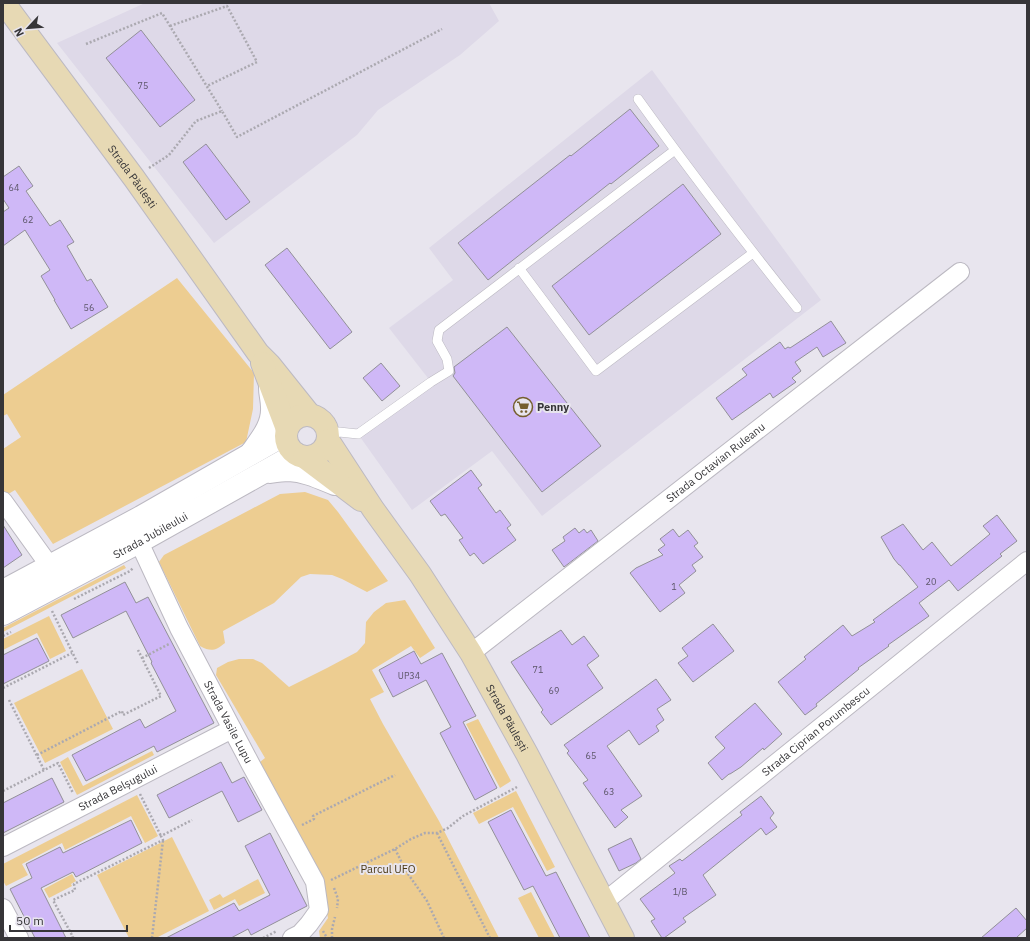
<svg xmlns="http://www.w3.org/2000/svg" width="1030" height="941" font-family="'IBM Plex Sans',sans-serif">
<rect width="100%" height="100%" fill="#e8e5ee"/>
<path fill="#ded9e8" d="M145,3H489L499,21L460,55L378,110L357,135L214,243L57,43Z
M652,70L821,300L542,516L492,451L412,510L358,434L431,382L389,328L453,280L429,248Z"/>
<path fill="#edcd91" d="M177,278L254,373L253,409L246,442L53,544L15,490L5,496L3,493V449L21,437L7,414L3,416V395Z
M305,492L328,500L338,512L388,581L367,592L342,579L332,575L310,574L301,577L274,603L223,631L225,643C215,651 211,652 200,646L159,562L164,555L280,494Z
M124,565L126,568L3,632V628Z
M405,600L435,648L420,658L411,646L372,670L384,692L370,699L383,724L439,821L499,938H320L319,931L328,918L320,880L260,762L265,758L216,675L217,668L228,662L239,659H253L262,663L289,687L327,668L357,652L365,643L366,622L374,612L386,603Z
M49,616L66,651L50,659L37,633L3,650V639Z
M82,669L113,729L45,763L14,703Z
M478,719L511,781L500,788L466,724Z
M152,751L154,755L77,795L60,762L68,757L83,786Z
M516,791L555,867L547,871L513,807L479,824L473,813Z
M137,795L158,836L145,843L131,816L65,850L62,843L22,864L28,875L6,886L3,881V864Z
M172,837L209,911L156,938H129L97,875Z
M72,874L76,881L71,884L72,886L49,898L44,889Z
M258,879L265,893L239,906L235,899L214,910L209,900L220,894L223,898Z
M531,892L555,938H539L518,898Z"/>
<path fill="#cfb8f7" stroke="#929098" d="M141,30L195,100L160,127L106,58Z
M630,109L659,146L611,184L610,183L488,280L458,243L570,155L571,156Z
M206,144L250,202L226,220L183,162Z
M19,166L33,186L26,191L50,226L60,220L74,242L67,246L87,281L91,279L108,307L71,329L54,300H55L41,276L50,270L25,230L3,246V212L9,208L3,199V177Z
M683,184L721,234L589,335L552,286Z
M287,248L352,332L330,349L265,265Z
M831,321L846,343L823,357L817,347L795,362L801,371L792,378L796,382L773,398L770,393L732,420L716,398L747,375L742,369L780,342L785,349L788,347L790,348Z
M507,327L601,446L542,492L453,376L455,373L454,367Z
M381,363L400,386L382,401L363,378Z
M471,470L482,485L478,488L496,513L500,510L511,525L507,528L516,540L483,564L474,553L470,556L459,540L463,538L445,514L441,516L430,501Z
M997,515L1017,541L1000,554L1002,556L958,591L949,580L919,603L929,616L888,645L889,646L858,668L859,669L816,704L817,706L805,715L778,682L806,659L804,657L843,625L852,636L875,622L873,620L918,587L900,565H899L894,559L881,537L903,524L923,550L932,542L951,566L990,534L983,526Z
M3,525L22,555L3,568Z
M575,528L579,533L584,529L587,533L591,530L598,541L564,567L552,550L565,541L563,537Z
M673,529L679,537L688,530L698,543L694,546L703,557L692,565L696,571L679,585L685,593L660,612L630,573L636,568L663,555L658,550L665,545L660,539Z
M125,582L136,603L148,597L214,723L157,752L154,746L86,781L72,755L140,719L145,728L176,711L151,663L152,662L126,611L73,638L61,615Z
M713,624L734,651L693,682L678,663L688,656L682,648Z
M561,630L572,645L584,636L599,656L587,665L603,688L551,725L541,712L543,710L511,662Z
M37,638L49,661L3,684V655Z
M414,651L421,664L442,653L476,716L463,722L497,788L475,800L440,733L451,727L426,680L393,697L379,670Z
M656,679L671,700L657,709L664,720L656,726L659,731L639,745L629,730L607,746L642,796L621,810L628,817L615,828L583,783L588,780L567,753L569,751L564,745Z
M755,703L782,734L764,750L763,748L741,767L730,774H729L722,780L708,763L725,748L715,737Z
M221,762L232,783L244,777L262,810L238,822L222,791L169,818L157,795Z
M52,778L64,802L3,833V803Z
M761,796L774,813L770,818L777,827L766,835L761,828L703,875L716,895L683,918L686,922L664,938H662L651,921L655,919L640,899L675,873L669,866L680,859L682,861L742,815L740,812Z
M511,810L546,876L556,872L590,938H560L533,886L524,890L488,822Z
M131,820L142,843L76,877L73,872L41,888L66,938H35L10,889L32,878L26,864L60,847L63,853Z
M270,833L307,906L251,935L248,929L231,938H166L234,903L239,911L270,895L245,846Z
M631,838L641,859L636,863L619,871L608,849Z
M1016,908L1027,921V928L1016,938H981Z"/>
<g fill="none" stroke-linecap="round" stroke-linejoin="round">
<g stroke="#bcb9c2" stroke-width="10">
<path id="service" d="M638,99C689,170 742,239 797,308
M519,268L596,371L753,253
M328,433L339,432L358,434L431,382L449,371L447,359L437,341L439,330L675,150"/>
</g>
<g stroke="#bcb9c2" stroke-width="20">
<g id="minor">
<path d="M3,501L49,565"/>
<path id="s1" d="M140,529L139,542L179,628L251,765L315,882L319,910L309,924L300,934L292,938"/>
<path id="s2" d="M471,653L960,272"/>
<path id="s3" d="M3,847L232,729"/>
<path id="s4" d="M604,902L1027,561"/>
<path d="M3,908L19,938"/>
</g>
</g>
<g stroke="#bcb9c2" stroke-width="24">
<g id="tertiary">
<path d="M252,452C262,438 273,425 272,407C272,400 270,394 270,388"/>
<path d="M270,472C276,471 283,470 289,470C306,471 320,478 335,484"/>
<path d="M3,591L141,517L286,434"/>
<path id="s5" d="M3,614L139,542L296,454"/>
</g>
</g>
<g stroke="#bcb9c2" stroke-width="24">
<g id="secondary">
<path id="s6" d="M4,3L134,178L258,353L270,365L310,415"/>
<path d="M262,363L287,429"/>
<circle cx="307" cy="436" r="21"/>
<path id="s7" d="M328,440L373,509L420,574L471,653L527,754L623,938"/>
<path d="M304,457L361,500"/>
</g>
</g>
<path stroke="#aba9b0" stroke-width="2.5" stroke-dasharray="2 2" stroke-linecap="butt" d="M170,26L227,6L257,62L207,86
M86,44L162,13L222,111
M149,168L169,155L196,121L222,111L237,137L442,29
M74,599L130,571L133,568
M52,611L78,664
M3,636L11,632
M142,658L169,644
M3,688L72,653
M9,700L44,770
M37,755L122,711L123,715L161,696L138,650
M3,791L58,763L73,793
M140,794L161,836
M302,825L314,819L313,816L395,775
M437,833L490,938
M395,849L406,871L427,901L444,938
M331,880L395,849L411,839L425,833H437L448,828L463,816L517,787
M334,888L338,899L337,908
M323,931L327,938
M72,938L73,937L53,900L75,890L74,884L163,840L161,836L192,820
M152,938L163,840
M263,938L277,931
M332,938V929L335,917"/>
<use href="#service" stroke="#fff" stroke-width="9"/>
<use href="#minor" stroke="#fff" stroke-width="18"/>
<use href="#tertiary" stroke="#fff" stroke-width="22"/>
<use href="#secondary" stroke="#e7d9b4" stroke-width="22"/>
</g>
<defs>
<g id="supermarket-ring" transform="scale(1)"><circle r="9.5" fill="#e8e5ee" stroke="#755e2e" stroke-width="1.5"/><path d="M-6-5.5h2.5l.6 2H6L4.5 2H-2.5L-4.4-4H-6ZM-1.5 3.2a1.3 1.3 0 1 0 .1 0ZM3 3.2a1.3 1.3 0 1 0 .1 0Z" fill="#755e2e"/></g>
</defs>
<g fill-rule="evenodd">
<use href="#supermarket-ring" x="523" y="407"/>
</g>
<g text-anchor="middle" dominant-baseline="central" stroke-width="4" stroke-linejoin="round" paint-order="stroke">
<g font-size="9" fill="#5c5668">
<text x="143" y="85">75</text>
<text x="14" y="187">64</text>
<text x="28" y="219">62</text>
<text x="89" y="307">56</text>
<text x="931" y="581">20</text>
<text x="674" y="586">1</text>
<text x="538" y="669">71</text>
<text x="409" y="675">UP34</text>
<text x="554" y="690">69</text>
<text x="591" y="755">65</text>
<text x="609" y="791">63</text>
<text x="680" y="891">1/B</text>
</g>
<g font-size="11" fill="#363538" stroke="#e8e5ee">
<text stroke="none"><textPath href="#s6" startOffset="216">Strada Păulești</textPath></text>
<text stroke="none"><textPath href="#s2" startOffset="310">Strada Octavian Ruleanu</textPath></text>
<text stroke="none"><textPath href="#s5" startOffset="167">Strada Jubileului</textPath></text>
<text stroke="none"><textPath href="#s7" startOffset="331">Strada Păulești</textPath></text>
<text stroke="none"><textPath href="#s1" startOffset="214">Strada Vasile Lupu</textPath></text>
<text stroke="none"><textPath href="#s4" startOffset="272">Strada Ciprian Porumbescu</textPath></text>
<text stroke="none"><textPath href="#s3" startOffset="129">Strada Belșugului</textPath></text>
</g>
<g font-size="11" font-weight="bold" fill="#363538" stroke="#e8e5ee" text-anchor="start">
<text x="537" y="407">Penny</text>
</g>
<g font-size="11" fill="#4a3916" stroke="#e8e5ee">
<text x="388" y="869">Parcul UFO</text>
</g>
</g>
<rect width="1030" height="941" fill="none" stroke="#363538" stroke-width="8"/>
<g transform="translate(28 28) rotate(244)" stroke="#e8e5ee" stroke-width="3" paint-order="stroke">
<path d="M0-3L7 15L0 10L-7 15Z" fill="#363538"/>
<text y="-6" font-size="11" font-weight="bold" text-anchor="middle" fill="#363538">N</text>
</g>
<path d="M10 925v6h117v-6" fill="none" stroke="#363538" stroke-width="2"/>
<text x="16" y="925" font-size="12" fill="#363538" stroke="#e8e5ee" stroke-width="3" paint-order="stroke">50 m</text>
</svg>
